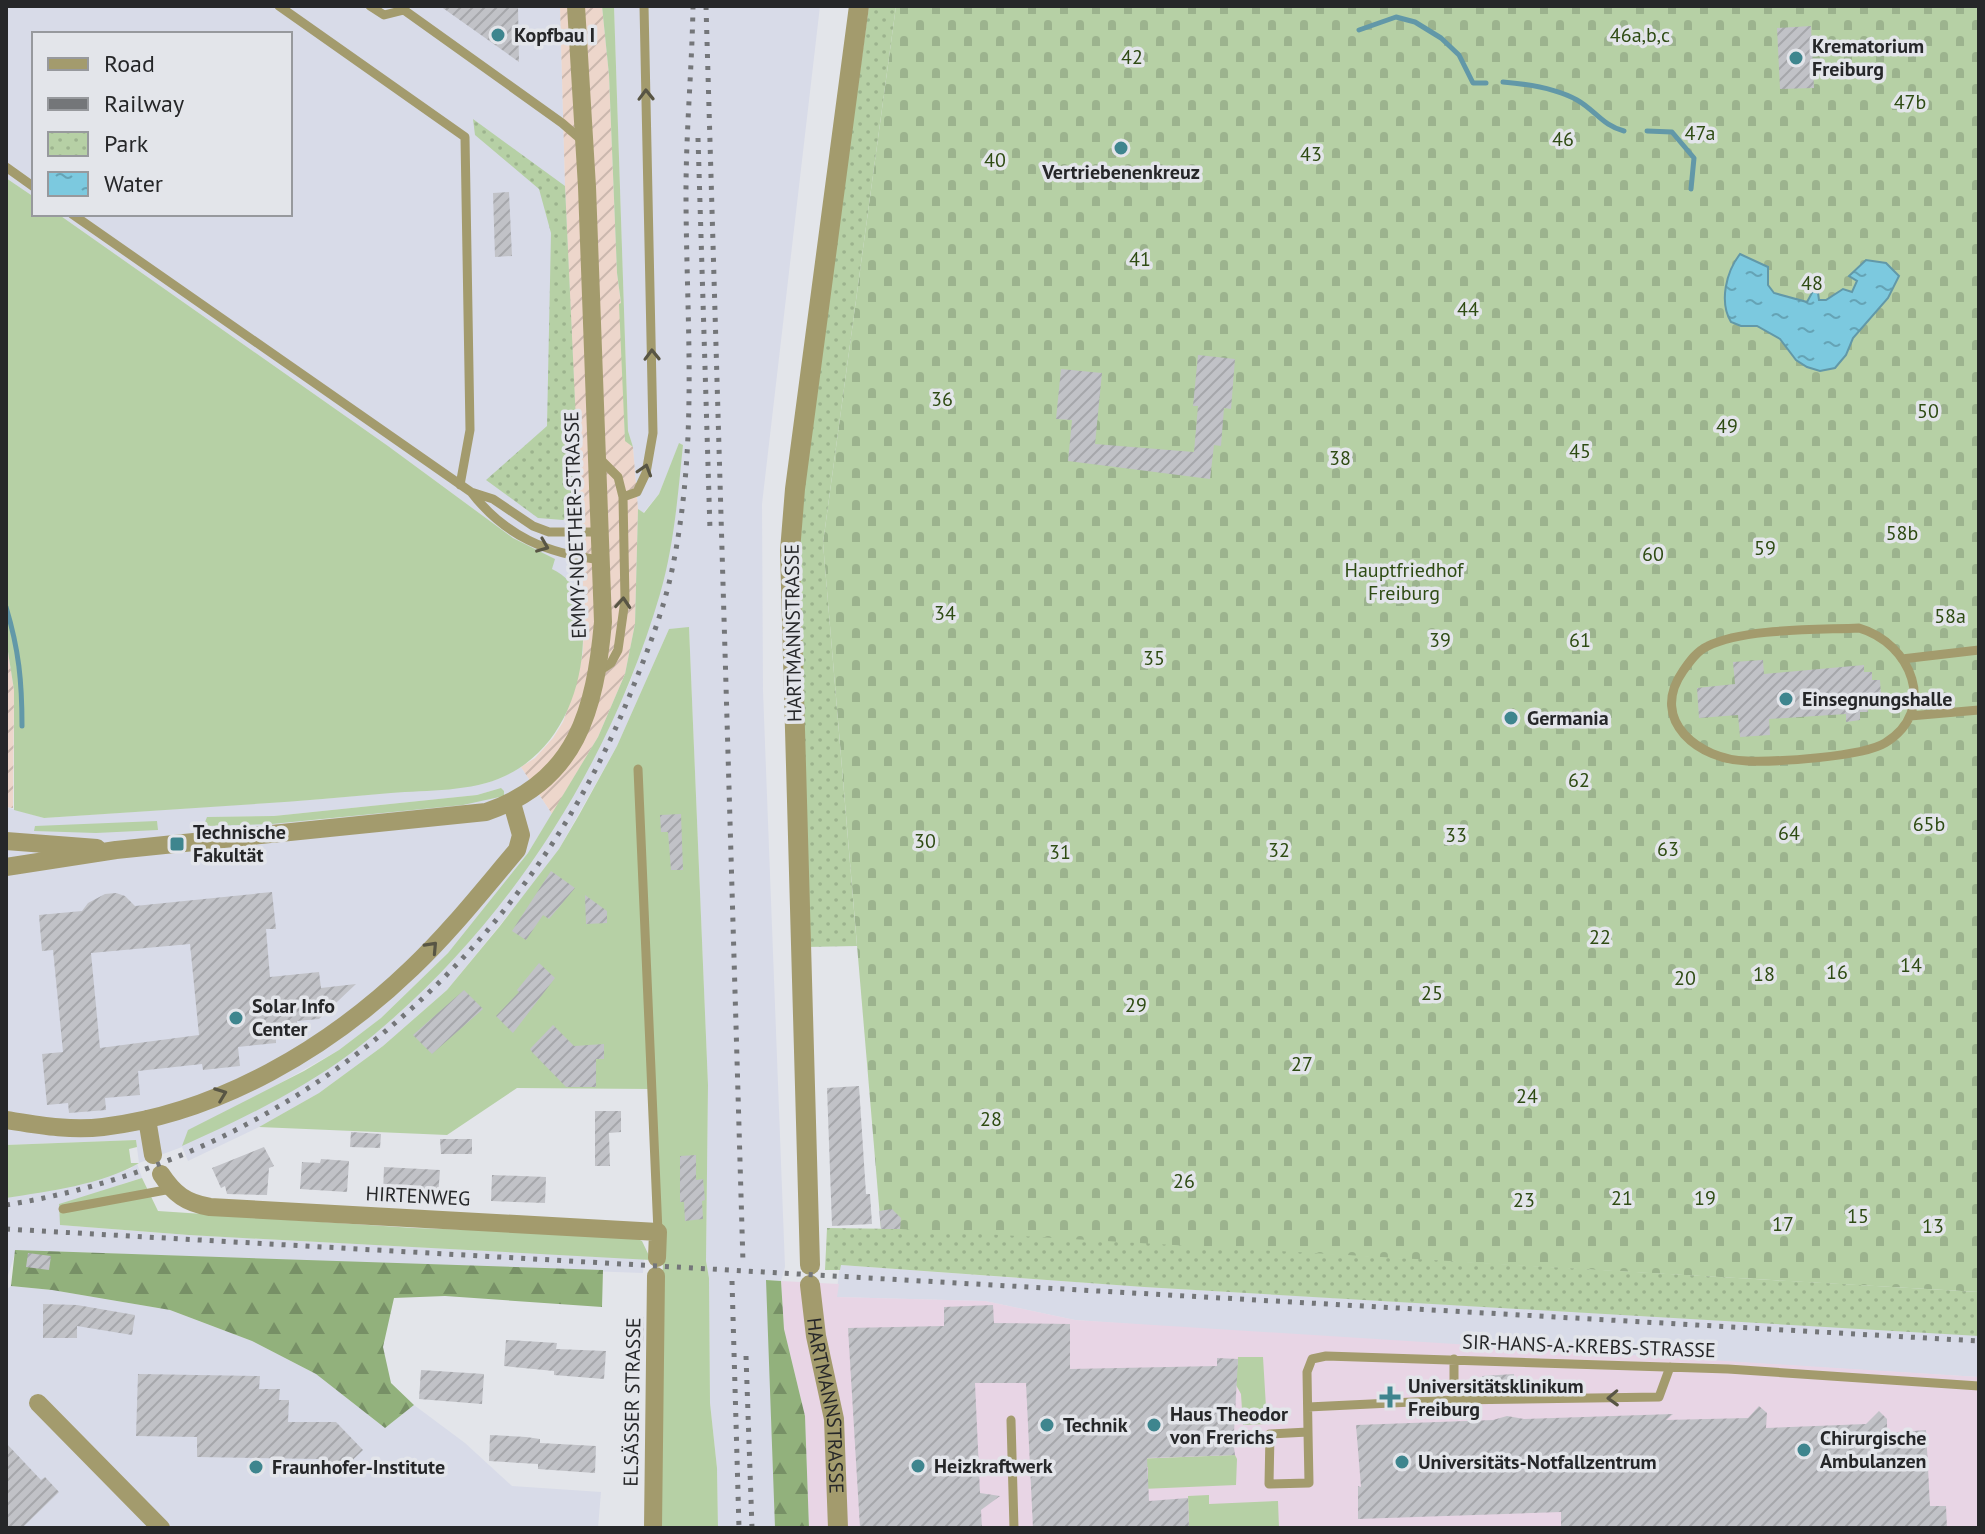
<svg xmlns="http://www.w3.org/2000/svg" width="1985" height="1534" font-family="'PT Sans',sans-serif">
<defs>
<pattern id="industrial-furrows" width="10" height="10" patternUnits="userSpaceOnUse" patternTransform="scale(2)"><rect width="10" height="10" fill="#edd6cb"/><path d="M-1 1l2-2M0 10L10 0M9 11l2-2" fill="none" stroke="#cbb8ae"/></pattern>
<pattern id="forest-firs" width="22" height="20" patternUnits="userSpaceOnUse" patternTransform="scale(2)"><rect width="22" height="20" fill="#92b17c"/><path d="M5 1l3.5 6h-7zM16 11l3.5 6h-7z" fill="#779066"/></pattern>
<pattern id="cemetery-stones" width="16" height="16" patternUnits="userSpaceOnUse" patternTransform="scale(2)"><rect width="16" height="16" fill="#b6d0a5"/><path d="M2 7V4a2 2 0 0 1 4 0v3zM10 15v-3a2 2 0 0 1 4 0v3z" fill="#9cb38e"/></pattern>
<pattern id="park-dots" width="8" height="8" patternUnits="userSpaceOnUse" patternTransform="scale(2)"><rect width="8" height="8" fill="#b6d0a5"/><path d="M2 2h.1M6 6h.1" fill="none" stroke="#9cb38e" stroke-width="1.8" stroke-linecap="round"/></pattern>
<pattern id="water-ripples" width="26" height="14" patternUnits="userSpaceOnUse" patternTransform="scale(2)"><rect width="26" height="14" fill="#7cc9df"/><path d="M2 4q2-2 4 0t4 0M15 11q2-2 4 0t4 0" fill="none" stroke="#65a3b5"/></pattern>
<pattern id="building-hatch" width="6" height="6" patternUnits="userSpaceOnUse" patternTransform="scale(2)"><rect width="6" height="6" fill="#c1c2c7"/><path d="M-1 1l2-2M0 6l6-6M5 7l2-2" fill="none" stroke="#a6a7ab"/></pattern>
</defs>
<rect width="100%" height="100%" fill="#e3e5ea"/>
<path fill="#d8dbe8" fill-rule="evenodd" d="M6,6H560L565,186L584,608L567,579L552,569L554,559L513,538L388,446L58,214H290V34H34V197L6,178Z
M614,6H820L762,504L763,691L785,1267L781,1281L767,1280L775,1528H718L717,1468L710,1403L709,1278L706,1261L708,1085L689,628L669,629L617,746L559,849L531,887L447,990L383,1046L319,1093L259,1127L188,1161L182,1147L139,1163L136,1140L6,1145V807L44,818L322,799L483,784L503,777L521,767L552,814L528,853L491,902L448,953L381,1018L339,1050L259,1095L349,1054L398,1014L456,954L522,874L613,718L630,682L660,592L674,523L683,445L679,444L659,494L643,513L638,509L633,447L628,431ZM501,788L503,796L319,820L208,826L207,817L274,816L477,795Z
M137,1163L142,1178L122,1184L60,1225L189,1235L644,1259L643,1273L16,1250L6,1282V1198L84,1182L130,1169Z
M840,1265L1144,1287L1979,1335V1377L1228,1331L1075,1320L985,1301L836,1297Z
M11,1286L52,1290L170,1310L252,1341L316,1374L385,1428L414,1405L465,1443L512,1486L601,1492L598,1528H6V1290Z"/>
<path fill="url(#industrial-furrows)" d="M560,6H602L609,75L617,273L621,304L625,440L633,447L638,509L635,624L625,674L598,737L552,814L521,767L535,758L553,738L563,722L575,688L583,652L584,608L565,186Z
M6,639L14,690L13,808L6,807Z"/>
<path fill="#e8d5e5" d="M781,1281L839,1284L837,1297L985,1301L1075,1320L1979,1377V1528H809L805,1416L784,1329Z"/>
<path fill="#b6d0a5" d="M602,6H614L628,431L633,447L625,441L619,304L621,303L617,273L609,75Z
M6,178L34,197V214H58L388,446L513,538L555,559L552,569C582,583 584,613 583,641C581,697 556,752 505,776C472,792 427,790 391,793C275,804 160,810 44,818L14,810V690L6,639Z
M679,443L683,445C678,494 674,546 660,594C608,772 499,939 351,1053C300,1091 240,1120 182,1146L188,1130L304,1071L339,1050L381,1018L448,953L528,853L598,737L625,674L635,624L638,509L644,513L659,494Z
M689,627L708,1085L706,1261L709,1278L710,1403L717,1468L718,1528H656L663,1260L652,1089L517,1088L447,1135L259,1127L319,1093L383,1046L447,990L500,926L559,849L579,815L617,746L669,629Z
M501,788L504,791V796L463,805L272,824L208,826L205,822L207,817L274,816L477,795Z
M157,821L158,830L96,833L34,831L35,826Z
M136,1140L137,1147L129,1149L131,1163H139C101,1185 49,1191 6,1198V1145Z
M142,1178L158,1211L414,1228L629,1235L642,1241L651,1260L189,1235L60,1225L59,1204Z
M1238,1357H1263L1267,1424L1243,1425L1241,1394L1236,1385Z
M1235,1455L1237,1459L1236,1485L1142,1489L1138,1485L1148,1484V1467H1132L1106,1460Z
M1209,1495V1504L1278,1501L1279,1528H1189L1188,1496Z"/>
<path fill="url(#forest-firs)" d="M15,1250L603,1270L602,1307L445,1296L394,1298L383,1347L391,1383L414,1405L385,1428L316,1374L252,1341L170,1310L52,1290L11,1286Z
M766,1280L781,1281L784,1329L805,1416L809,1528H775Z"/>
<path fill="url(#cemetery-stones)" d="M896,6H1979V1292L881,1229L823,543Z"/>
<path fill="url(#park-dots)" d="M869,6H896L823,543L857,946L806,947L797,552L804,469Z
M473,119L565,186L579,486L574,512L563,520L538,518L486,480L547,426L551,233L539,189L475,135Z
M827,1228L900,1229L1979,1292V1336L1144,1287L841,1265L840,1270H825Z"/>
<path fill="url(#water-ripples)" stroke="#6298a8" stroke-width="2" d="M1740,254L1768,267V285L1774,293L1807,302L1813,291L1818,293L1819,300H1826L1843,289L1852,292L1857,281L1849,276L1866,260L1886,263L1899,276L1888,298L1853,338L1846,355L1835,368L1820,371L1807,367L1796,360L1780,339L1757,326H1741L1731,322C1719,302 1726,272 1740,254Z"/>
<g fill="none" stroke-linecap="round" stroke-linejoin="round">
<path stroke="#6298a8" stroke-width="5" d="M1359,30L1396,17L1415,22L1441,38L1459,55L1473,83H1486
M1503,82C1528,84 1555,88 1577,100C1595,110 1603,126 1624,131
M1647,131L1672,132L1694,158L1691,189
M6,607C19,650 22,682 22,726"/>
</g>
<path fill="url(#building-hatch)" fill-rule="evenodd" d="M440,6H518L519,62Z
M1811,26L1814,88L1780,89L1777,28Z
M509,192L512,256L495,257L493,193Z
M1198,355L1235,359L1231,409L1224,408L1221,446L1214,445L1210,479L1068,461L1072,420L1056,419L1061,369L1102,373L1095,444L1194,452L1198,406H1193Z
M1763,660L1764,674L1864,665V672H1872V680H1880L1881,695L1874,696L1875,703L1867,704L1868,712H1860V720L1846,722V714L1769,719L1770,735L1740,737L1738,715L1699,718L1697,688L1735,684L1733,662Z
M681,814L683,870H671L668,832H661L660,815Z
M551,871L575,888L549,919L543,915L526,940L512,931Z
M272,892L276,929H266L270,977L319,972L321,988L356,984L319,1019L297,1021L298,1031L276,1033V1043L238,1047L240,1066L203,1070L202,1064L138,1071L140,1095L105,1098L106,1110L69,1113L68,1103L47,1105L42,1054L63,1052L53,950L42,951L39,915L82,911L88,903L105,894L116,893L125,896L135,906ZM190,944L199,1035L100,1048L91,953Z
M585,895L607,911V923L586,924Z
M539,963L555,978L513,1033L496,1016L519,992L517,990Z
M464,990L483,1009L432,1054L413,1035Z
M553,1025L574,1046L604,1044V1059H596V1087H566L532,1052L530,1049Z
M859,1086L866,1194H870L872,1224L832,1226L827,1088Z
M595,1111H621V1132L609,1133L610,1166H595Z
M351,1132L381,1134L380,1148L350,1147Z
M440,1139H472V1154H441Z
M264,1147L274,1166L269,1168L267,1195L227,1194L225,1186L221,1188L212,1168Z
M696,1155V1180L703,1179L705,1200L702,1201L703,1219L685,1221L684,1202H680V1156Z
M321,1159L349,1161L347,1192L300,1189L302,1162L320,1163Z
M384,1167L440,1170L438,1196L383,1193Z
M492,1175L546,1177L545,1203L491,1201Z
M892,1209L901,1218L900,1229H881L879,1211Z
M28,1253L51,1256L49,1270L26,1267Z
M43,1304L77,1305L135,1315L132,1335L77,1326V1338H43Z
M993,1305L994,1323L1070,1324V1369L1217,1366V1358L1238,1359L1234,1432L1248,1430L1263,1434L1262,1444L1234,1447L1235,1455L1147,1458L1149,1501L1188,1498L1189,1528H1033L1026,1383H975L980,1493L1000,1496L981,1510L982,1528H860L848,1328L944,1326V1307Z
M635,1316L644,1317L643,1351H633Z
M506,1340L557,1343L556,1349L606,1351L604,1379L554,1375V1371L504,1366Z
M421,1370L484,1374L482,1404L419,1399Z
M138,1374L260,1376L259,1389H280L279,1400H289L288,1422H336L363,1450L337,1475L320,1459L197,1457V1437L136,1436Z
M1514,1374L1515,1388L1483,1390L1482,1376Z
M1759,1406L1767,1413L1766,1428L1866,1424L1879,1411L1887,1419V1433L1926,1430L1930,1506H1946L1947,1528H1561V1512L1358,1519V1486L1361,1487L1356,1425L1493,1420L1507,1416L1524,1419L1673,1414L1666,1420L1748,1418Z
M490,1435L526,1437L540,1439V1443L596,1446L595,1473L538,1469V1464L489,1461Z
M6,1443L41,1480L45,1477L59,1492L22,1528H6Z"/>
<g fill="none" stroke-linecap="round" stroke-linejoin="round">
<path stroke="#a39b6d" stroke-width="9" d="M279,6L465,137L470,430L460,485
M370,6L384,15L404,10L562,123L584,142
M6,167L34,187
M72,214L471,492
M623,497L637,492L646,473L653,433L644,6
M600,532H549L533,526L493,499L471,492C505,536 547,554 602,560
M1859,628C1911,643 1939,710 1885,743C1862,757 1777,762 1747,761C1700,760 1648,721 1683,671C1690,661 1697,651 1708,646C1744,628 1818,630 1859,628Z
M1902,659L1979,650
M598,672L611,663L618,650L625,600L623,497L618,477L598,457
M1910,716L1979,710
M638,769L658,1232
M63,1209L171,1189
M1454,1359V1400L1659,1397L1670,1367
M1308,1407L1454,1400
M1011,1420L1014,1528
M1308,1432L1309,1483L1269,1484L1270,1434L1308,1432L1307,1372L1312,1359L1326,1356L1728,1369L1979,1386"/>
<path stroke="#a39b6d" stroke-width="18" d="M6,841L97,848
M6,867L116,850L486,812C577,781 595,710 603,622L587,187L576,6
M147,1119L153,1155
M6,1120C38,1125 70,1131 103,1127C219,1113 329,1048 412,968C450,932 483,890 517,850L521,835L512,803
M161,1174C174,1194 186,1203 210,1207L658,1232L657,1258
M38,1403L161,1528
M653,1528L656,1276"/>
<g stroke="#a39b6d" stroke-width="20">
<path d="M810,1265L790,551L795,489L859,6"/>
<path id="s1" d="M810,1285L816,1336L834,1419L838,1528"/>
</g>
<path stroke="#747679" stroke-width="5" stroke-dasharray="4 8" stroke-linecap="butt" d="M706,6L743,1263
M698,138L710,530
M6,1205C293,1159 528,955 633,687C648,650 664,609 672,570C699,441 686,321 686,192C686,130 692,68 693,6
M6,1229L1979,1341
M732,1281L739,1528
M746,1356L752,1528"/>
</g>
<defs><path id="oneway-chevron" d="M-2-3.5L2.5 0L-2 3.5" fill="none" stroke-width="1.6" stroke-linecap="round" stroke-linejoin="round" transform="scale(2)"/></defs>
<g stroke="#585544">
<use href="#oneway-chevron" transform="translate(646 95) rotate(-91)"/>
<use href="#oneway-chevron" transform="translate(652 355) rotate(-91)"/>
<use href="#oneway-chevron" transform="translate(645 470) rotate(-73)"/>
<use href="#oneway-chevron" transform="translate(543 546) rotate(22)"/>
<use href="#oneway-chevron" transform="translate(623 603) rotate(-86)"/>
<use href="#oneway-chevron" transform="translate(432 947) rotate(-47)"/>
<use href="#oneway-chevron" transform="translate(221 1094) rotate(-21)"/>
<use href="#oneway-chevron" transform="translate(1613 1398) rotate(178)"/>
</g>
<g fill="#3e858e" stroke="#e3e5ea" stroke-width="3">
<circle cx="498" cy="35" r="8"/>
<circle cx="1796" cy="58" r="8"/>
<circle cx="1121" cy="148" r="8"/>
<circle cx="1786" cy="699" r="8"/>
<circle cx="1511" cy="718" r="8"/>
<rect x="169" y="836" width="16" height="16" rx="4"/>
<circle cx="236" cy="1018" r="8"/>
<path d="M1386 1385h8v8h8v8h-8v8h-8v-8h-8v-8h8z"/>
<circle cx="1047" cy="1425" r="8"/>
<circle cx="1154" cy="1425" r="8"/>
<circle cx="1804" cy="1450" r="8"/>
<circle cx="1402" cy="1462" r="8"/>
<circle cx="918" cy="1466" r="8"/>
<circle cx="256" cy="1467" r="8"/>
</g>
<g text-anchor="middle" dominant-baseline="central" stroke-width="7" stroke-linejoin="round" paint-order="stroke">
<g font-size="20" font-weight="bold" fill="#262729" stroke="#e3e5ea" text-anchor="start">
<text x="514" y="35">Kopfbau I</text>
<text x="1812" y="46">Krematorium<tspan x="1812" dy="23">Freiburg</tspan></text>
<text x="1121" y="172" text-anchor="middle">Vertriebenenkreuz</text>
<text x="1802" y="699">Einsegnungshalle</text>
<text x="1527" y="718">Germania</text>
<text x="193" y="832">Technische<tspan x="193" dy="23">Fakultät</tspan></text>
<text x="252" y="1006">Solar Info<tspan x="252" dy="23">Center</tspan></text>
<text x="1408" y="1386">Universitätsklinikum<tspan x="1408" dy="23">Freiburg</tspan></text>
<text x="1170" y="1414">Haus Theodor<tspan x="1170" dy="23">von Frerichs</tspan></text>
<text x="1063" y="1425">Technik</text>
<text x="1820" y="1438">Chirurgische<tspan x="1820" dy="23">Ambulanzen</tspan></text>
<text x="1418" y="1462">Universitäts-Notfallzentrum</text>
<text x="934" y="1466">Heizkraftwerk</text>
<text x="272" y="1467">Fraunhofer-Institute</text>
</g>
<g font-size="20" fill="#2e4b13" stroke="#e3e5ea">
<text x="1640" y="35">46a,b,c</text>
<text x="1132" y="57">42</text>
<text x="1910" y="102">47b</text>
<text x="1700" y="133">47a</text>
<text x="1563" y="139">46</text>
<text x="1311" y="154">43</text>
<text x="995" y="160">40</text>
<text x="1140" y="259">41</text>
<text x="1812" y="283">48</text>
<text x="1468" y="309">44</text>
<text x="942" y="399">36</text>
<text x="1928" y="411">50</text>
<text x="1727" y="426">49</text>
<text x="1580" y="451">45</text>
<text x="1340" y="458">38</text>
<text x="1902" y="533">58b</text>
<text x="1765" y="548">59</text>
<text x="1653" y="554">60</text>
<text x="1404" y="570">Hauptfriedhof<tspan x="1404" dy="23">Freiburg</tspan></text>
<text x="945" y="613">34</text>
<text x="1950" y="616">58a</text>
<text x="1440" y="640">39</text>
<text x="1580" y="640">61</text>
<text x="1154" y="658">35</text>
<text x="1579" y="780">62</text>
<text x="1929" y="824">65b</text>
<text x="1789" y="833">64</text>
<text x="1456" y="835">33</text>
<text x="925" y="841">30</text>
<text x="1668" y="849">63</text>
<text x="1279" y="850">32</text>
<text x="1060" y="852">31</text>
<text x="1600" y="937">22</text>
<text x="1911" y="965">14</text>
<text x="1837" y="972">16</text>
<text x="1764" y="974">18</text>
<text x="1685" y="978">20</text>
<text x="1432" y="993">25</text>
<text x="1136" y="1005">29</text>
<text x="1302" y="1064">27</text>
<text x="1527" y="1096">24</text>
<text x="991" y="1119">28</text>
<text x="1184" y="1181">26</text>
<text x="1622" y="1198">21</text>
<text x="1705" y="1198">19</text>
<text x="1524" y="1200">23</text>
<text x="1858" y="1216">15</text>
<text x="1783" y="1224">17</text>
<text x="1933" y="1226">13</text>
</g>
<g font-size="20" fill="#262729" stroke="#e3e5ea">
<text transform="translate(575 525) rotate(-92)">EMMY-NOETHER-STRASSE</text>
<text transform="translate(793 633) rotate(-91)">HARTMANNSTRASSE</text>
<text transform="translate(418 1196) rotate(3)">HIRTENWEG</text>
<text transform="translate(1589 1346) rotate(2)">SIR-HANS-A.-KREBS-STRASSE</text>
<text transform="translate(632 1402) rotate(-89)">ELSÄSSER STRASSE</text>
<text stroke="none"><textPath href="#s1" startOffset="122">HARTMANNSTRASSE</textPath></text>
</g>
</g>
<rect width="1985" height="1534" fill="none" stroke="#262729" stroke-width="16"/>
<rect x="32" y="32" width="260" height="184" fill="#e3e5ea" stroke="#97999d" stroke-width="2"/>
<rect x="48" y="58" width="40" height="12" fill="#a39b6d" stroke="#97999d" stroke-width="2"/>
<text x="104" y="72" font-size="24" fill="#262729">Road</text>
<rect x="48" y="98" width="40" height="12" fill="#747679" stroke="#97999d" stroke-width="2"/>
<text x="104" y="112" font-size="24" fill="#262729">Railway</text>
<rect x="48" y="132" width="40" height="24" fill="url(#park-dots)" stroke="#97999d" stroke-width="2"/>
<text x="104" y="152" font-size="24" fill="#262729">Park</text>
<rect x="48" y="172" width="40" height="24" fill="url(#water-ripples)" stroke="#97999d" stroke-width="2"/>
<text x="104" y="192" font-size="24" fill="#262729">Water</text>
</svg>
